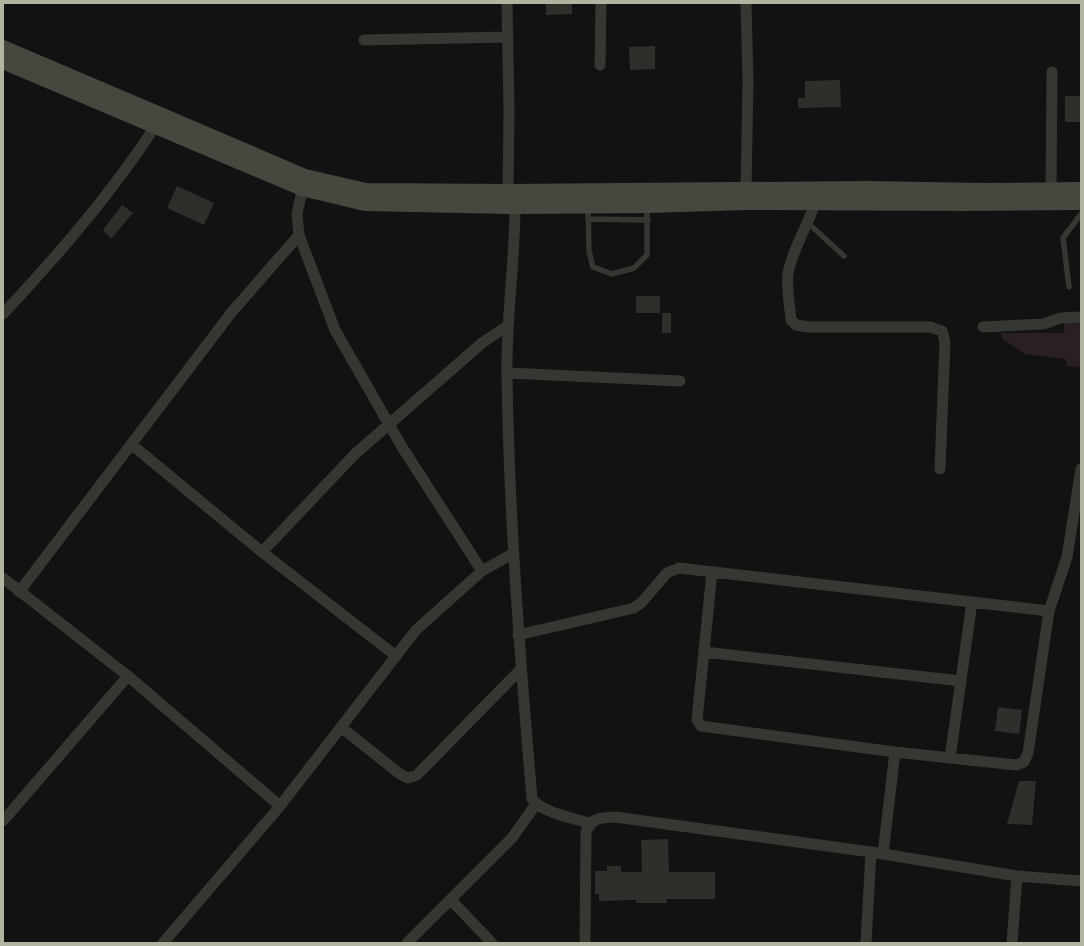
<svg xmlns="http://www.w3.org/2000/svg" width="1084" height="946" font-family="Montserrat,sans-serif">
<rect width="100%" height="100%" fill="#111211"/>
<path fill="#2a2024" d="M1065,318L1080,319L1081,367L1067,366L1066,359L1025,354L1002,339L1001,333H1064Z"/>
<path fill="#2d2f2b" d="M546,3H572V14L546,15Z
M655,46V69L630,70L629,47Z
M840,80L841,107L798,108V98H805V81Z
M1065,96H1081V122H1065Z
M177,186L214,203L204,225L167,208Z
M122,205L133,213L111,239L103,230Z
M636,296H660V313H636Z
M662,313H671V333H662Z
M998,707L1022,710L1019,734L995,731Z
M1019,781H1036L1032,825L1007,824Z
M668,839L669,872H715V899H667V903H636V900L599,901V894H595V871H607V866H621V872H642L641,840Z"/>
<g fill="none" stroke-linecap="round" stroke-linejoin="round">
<path stroke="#353831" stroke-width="5.5" d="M588,206L589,251L593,267L612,274L634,268L647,255V205
M588,219L648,220
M809,224L844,256
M1069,287L1063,238L1081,214"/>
<path stroke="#353831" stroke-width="11" d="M507,3L509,111L508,192
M746,3L748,81L746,190
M364,40L508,37
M600,65L601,3
M304,182L297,214L299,235L335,330L402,447L482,571
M1051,190L1052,72
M816,201C808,225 793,248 788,273C786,286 790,307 791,320L796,325L809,327H930L942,331L945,342L940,469
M515,206C515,262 506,318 507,375C509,517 520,657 532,799C541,812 575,819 590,823
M3,314C58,255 112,193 156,125
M983,327L1043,324L1061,318L1081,317
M507,373L680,381
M131,444L262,552L396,656
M262,552L355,454L482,343L507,326
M712,572L697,720L701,726L895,752L1016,765L1024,762L1028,753L1049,611L1067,557L1081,469
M3,578L128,676L280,806
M19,592L231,313L299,235
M518,635L634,608L642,602L667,573L679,568L1049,611
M704,652L961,681
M342,728L400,774L408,778L417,775L521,669
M950,758L972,602
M3,821L128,676
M883,854L895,752
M451,900L492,943
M163,943L280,806L416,630L482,571L512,554
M407,943L512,838L536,804
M585,943L586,832C593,817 599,818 615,817L871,852L1017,876L1081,881
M866,943L871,852
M1012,943L1017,876"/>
<path stroke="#46483f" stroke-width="16" d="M3,48L305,177L366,191L508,192L867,189L984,191L1081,190
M3,61L302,188L365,203L515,206L647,205L748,202L967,203L1081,202"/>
</g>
<rect width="1084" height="946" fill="none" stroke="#b1b4a1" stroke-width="8"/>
</svg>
